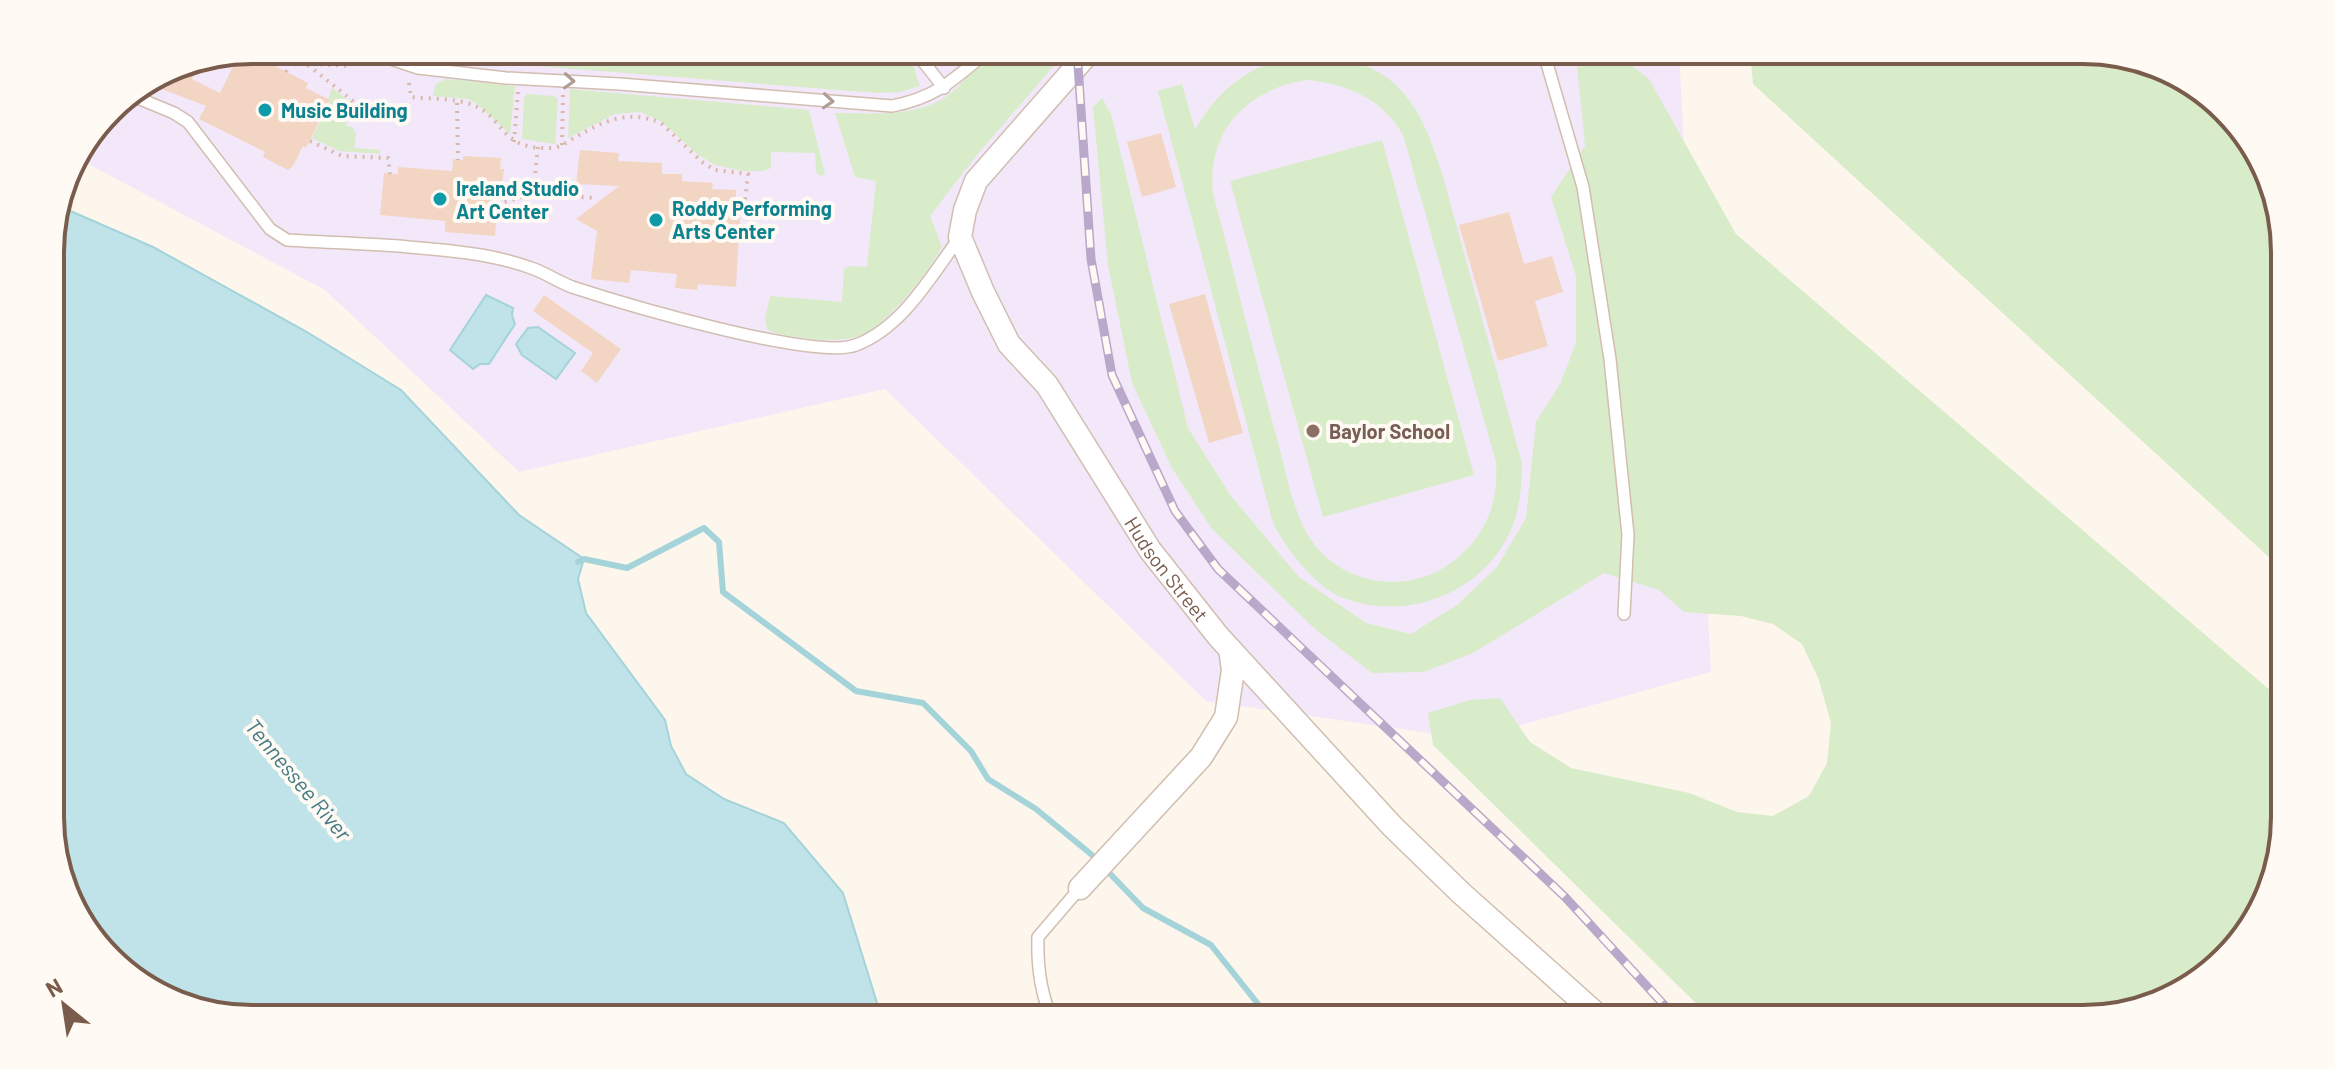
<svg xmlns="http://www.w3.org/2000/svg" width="2335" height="1069" font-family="Barlow,sans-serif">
<rect width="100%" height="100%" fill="#fdf6ec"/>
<path fill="#f3e8fa" d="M252,50H1679L1711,672L1471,739L1206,701L885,389L519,472L325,290L75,157L119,100L175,65Z"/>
<path fill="#d8ecc9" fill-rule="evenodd" d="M399,50H908L920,86L900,92L877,93L421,57Z
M996,50H1064V54L976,156L930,216L942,247C927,274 891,320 864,334C848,342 820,340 803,338C791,336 777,335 767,329L765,318L770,296L842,302L844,269L851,266L867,267L876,181L855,177L835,113C873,113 919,118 951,93C968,79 976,63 996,50Z
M1605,50H1612L1649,79L1736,234L2285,703V817L2269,895L2196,985L2096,1019H1712L1433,745L1428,713L1470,700L1500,698L1530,742L1571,768L1689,793L1737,812L1773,816L1809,796L1827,763L1831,723L1819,680L1802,644L1773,624L1741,616L1684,612L1659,590L1604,573L1473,653L1424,672L1372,673L1316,630L1212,529L1172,468L1132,383L1108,265L1093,107L1102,98L1111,114L1188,428L1231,496L1299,577L1366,623L1411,634L1457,605L1497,567L1526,518L1536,422L1560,384L1576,343V276L1551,197L1585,146L1577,66Z
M1750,50H2083L2161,66L2243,129L2283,226L2284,571L1753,84Z
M1295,55C1387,54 1417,91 1442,173L1522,463C1522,491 1519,520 1503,545C1470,598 1402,620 1343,598C1314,586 1287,550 1273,523L1158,91L1182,84L1195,130C1218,89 1249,66 1295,55ZM1306,80C1347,84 1382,98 1403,135L1496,462C1499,504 1485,538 1451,563C1407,595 1343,586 1311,540C1292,511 1287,474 1278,442C1255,360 1235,276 1213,193C1207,131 1246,90 1306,80Z
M446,79L515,86L510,134L476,103L468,99L433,96L436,84Z
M332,88L358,107L357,112L348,115L346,126L352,127L356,133L354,148L380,150V154L339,151L312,138L330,101L328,99Z
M570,89L809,110L825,174L820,176L816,172L815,153L771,152V168L764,171H742L715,165L697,154L662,122L641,112L615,114L568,138Z
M527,94L554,96L558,99L555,144L522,139L524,98Z
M1382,140L1474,475L1323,517L1230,181Z"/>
<path fill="#bfe3e8" stroke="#a5d3da" stroke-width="2" d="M59,206L153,247L307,332L401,390L519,515L584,559L578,579L586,613L665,720L671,746L686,774L724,799L784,823L843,893L882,1019H252L174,1003L92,940L52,844L50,239Z
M486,295L513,308L512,315L515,324L489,364H480L473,369L450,350Z
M538,327L575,353L556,379L522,355L516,344L528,328Z"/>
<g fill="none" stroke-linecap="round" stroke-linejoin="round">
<path stroke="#a5d3da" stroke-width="6" d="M578,562L584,559L627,568L704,528L719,542L723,592L856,691L923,703L971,751L988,779L1036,809L1092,855L1143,908L1211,945L1270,1019"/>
</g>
<path fill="#f3d5c3" d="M246,51L308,83L306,88L330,100L306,148L303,146L293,166L288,170L263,157L265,152L199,119L206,106L146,83L175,65L199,61L192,79L220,93L240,52Z
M1161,133L1176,187L1142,197L1127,142Z
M580,150L619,153L618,161L662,163V174H682V181L713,183L712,189L736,190V201H741L736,287L698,284L697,290L675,288L677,274L631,270L629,283L591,279L597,231L576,219L619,186L576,184Z
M463,156L501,158L500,169H504L501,192L498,193L495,236L445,232V221L380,215L384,173L398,174V167L452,171L453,159L463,160Z
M1509,212L1524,264L1552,256L1563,292L1535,301L1548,346L1498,361L1459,225Z
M1205,294L1243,433L1209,443L1169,304Z
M544,295L621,349L597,383L581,371L593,353L533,311Z"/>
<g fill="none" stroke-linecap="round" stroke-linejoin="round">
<g stroke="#d1beb0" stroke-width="14">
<path id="service" d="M354,50L379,55L418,68L506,78L620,84L892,106C938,97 954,79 989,50
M917,50L922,60L944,88
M1543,50L1583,187L1610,359L1628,535L1624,614
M128,94L174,113L188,122L270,229L287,240C352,244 417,245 481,255C498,258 518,263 534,269C547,274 559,282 572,287C621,303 814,361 856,345C903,327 931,276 960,237
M1052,1019C1040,992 1037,966 1038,937L1080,888"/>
</g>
<g stroke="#d1beb0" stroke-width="25">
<g id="minor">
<path id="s1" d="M1091,50L976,181L965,210L960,237L983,292L1009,344L1047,385L1150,550L1218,636L1392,826L1461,893L1602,1019"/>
<path d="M1080,888L1201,757L1226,717L1233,670L1230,649"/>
</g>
</g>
<path stroke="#d9b8a5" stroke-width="4" stroke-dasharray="2 6" stroke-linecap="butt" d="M308,65L358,105
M286,72L290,63L351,66
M409,83L411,97C430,99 455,98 473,105C507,119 498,150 552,148C559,148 567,142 574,138C603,121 628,109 661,123L702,162L715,170L748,174L744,209H740
M457,103L458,160
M310,141L342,156L388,158L390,174
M514,142L518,92
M562,145L563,95
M538,147L533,194L596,198
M497,204L533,194"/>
<use href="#service" stroke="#fff" stroke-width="11"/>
<use href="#minor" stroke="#fff" stroke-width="22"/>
<g stroke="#b9a8c9" stroke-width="9">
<path id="rail" d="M1077,50L1091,259L1112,375L1175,511L1218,569L1565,897L1677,1019"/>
</g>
<use href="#rail" stroke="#fffaf3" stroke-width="6" stroke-dasharray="18" stroke-linecap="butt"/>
</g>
<defs><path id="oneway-chevron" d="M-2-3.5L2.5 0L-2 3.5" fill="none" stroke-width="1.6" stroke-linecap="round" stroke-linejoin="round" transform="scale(2)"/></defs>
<g stroke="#af9d94">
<use href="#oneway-chevron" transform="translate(569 81) rotate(3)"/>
<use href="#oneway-chevron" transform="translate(828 101) rotate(4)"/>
</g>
<g fill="#0f9aa8" stroke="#fffaf3" stroke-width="3">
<circle cx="265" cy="110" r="8"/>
<circle cx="440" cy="199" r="8"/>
<circle cx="656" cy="220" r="8"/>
</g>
<circle fill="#8d6e63" stroke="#fffaf3" stroke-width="3" cx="1313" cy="431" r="8"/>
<g text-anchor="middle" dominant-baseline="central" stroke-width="8" stroke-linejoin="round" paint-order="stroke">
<g font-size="20" font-weight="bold" fill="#0d838f" stroke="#fffaf3" text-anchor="start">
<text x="281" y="110">Music Building</text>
<text x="456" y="188">Ireland Studio<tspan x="456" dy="23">Art Center</tspan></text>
<text x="672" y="208">Roddy Performing<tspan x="672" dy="23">Arts Center</tspan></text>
</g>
<g font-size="20" font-weight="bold" fill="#785e54" stroke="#fffaf3" text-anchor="start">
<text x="1329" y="431">Baylor School</text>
</g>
<g font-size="20" fill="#7a5c4d" stroke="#fffaf3">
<text stroke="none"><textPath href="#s1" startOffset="626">Hudson Street</textPath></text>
</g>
<g font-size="22" font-style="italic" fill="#437c86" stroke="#fffaf3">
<text transform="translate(299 779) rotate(50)">Tennessee River</text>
</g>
</g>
<path d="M0 0H2335V1069H0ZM252 64H2083A188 188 0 0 1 2271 252V817A188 188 0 0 1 2083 1005H252A188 188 0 0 1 64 817V252A188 188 0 0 1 252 64Z" fill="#fffaf3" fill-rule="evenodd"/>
<path fill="none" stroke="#7a5c4d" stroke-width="4" d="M252 64H2083A188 188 0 0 1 2271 252V817A188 188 0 0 1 2083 1005H252A188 188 0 0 1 64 817V252A188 188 0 0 1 252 64Z"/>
<g transform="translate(64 1005) rotate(330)" stroke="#fffaf3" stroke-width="6" paint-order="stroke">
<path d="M0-6L14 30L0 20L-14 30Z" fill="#7a5c4d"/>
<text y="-12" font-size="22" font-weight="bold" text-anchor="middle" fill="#7a5c4d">N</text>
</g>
</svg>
